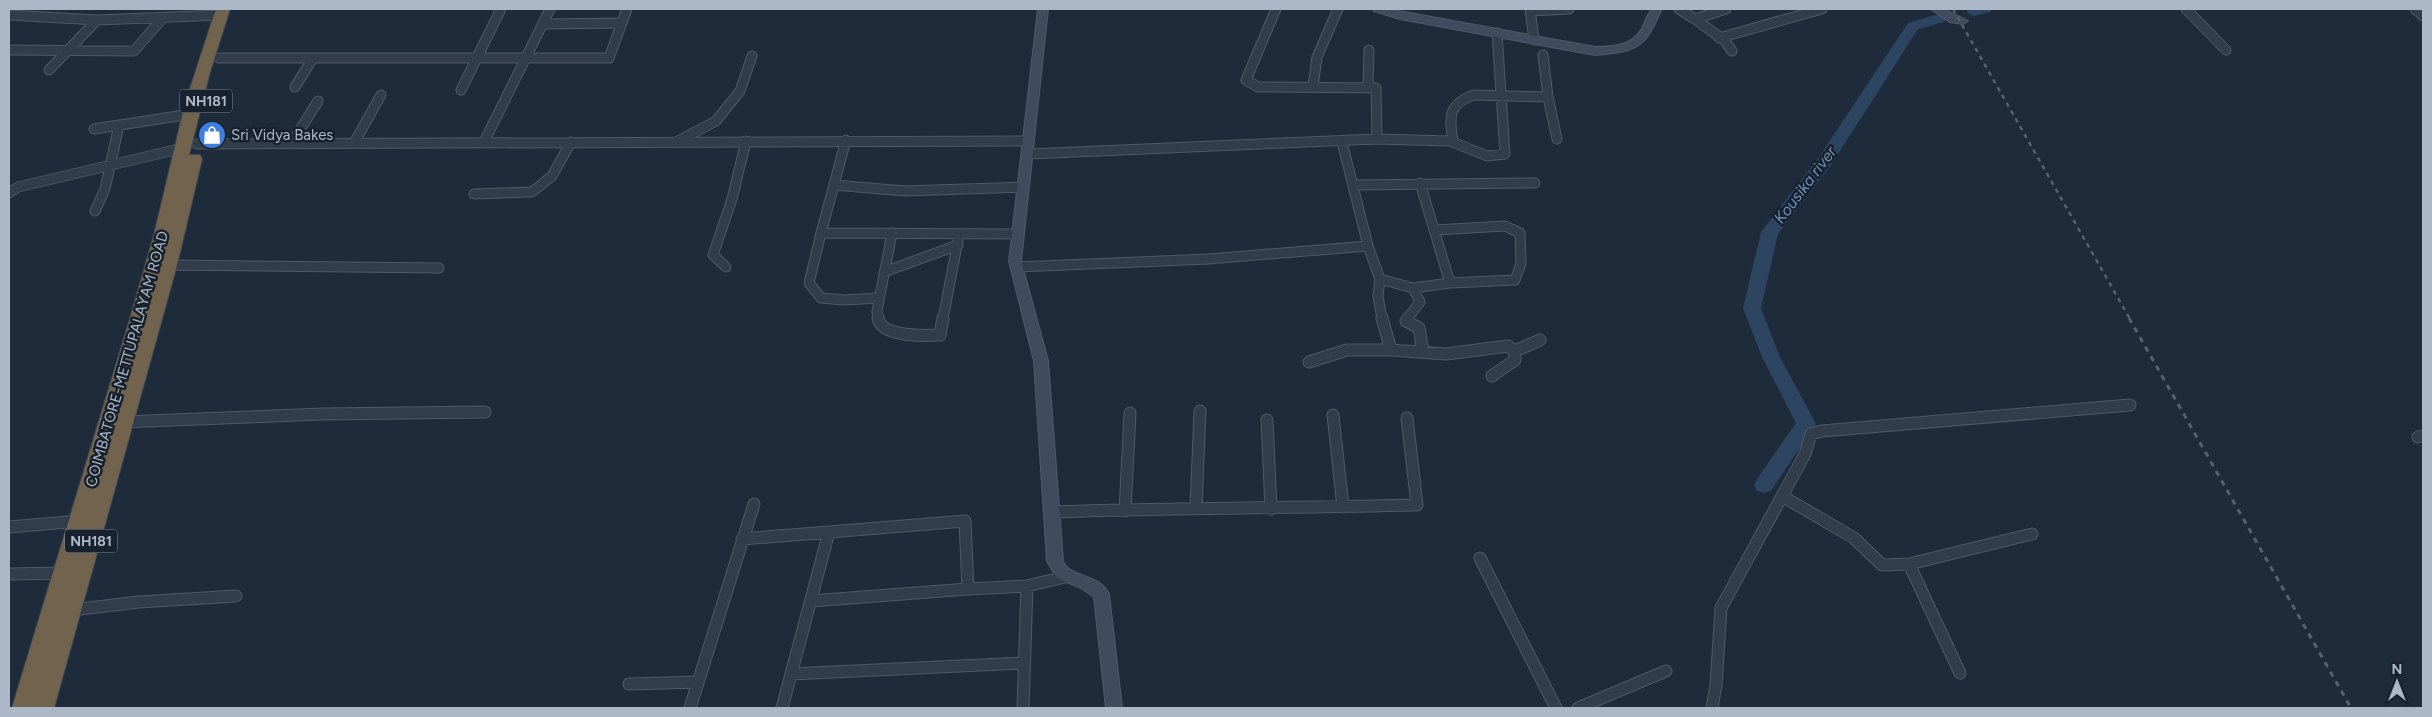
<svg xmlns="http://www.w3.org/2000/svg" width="2432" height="717" font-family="Figtree,sans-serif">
<rect width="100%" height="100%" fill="#1e2b3a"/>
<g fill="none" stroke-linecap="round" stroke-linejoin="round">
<path fill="#2e4561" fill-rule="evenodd" d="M1968,9H1992L1990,12L1974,16L1969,14L1967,11Z
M1939,14L1946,19L1944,22L1918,29L1831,165L1778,234L1761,308L1780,357L1816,424L1771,491L1764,493L1757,491L1754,485L1757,479L1796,423L1762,357L1743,308L1761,232L1819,157L1908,23Z"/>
<g stroke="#505a68" stroke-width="11">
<path id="street-far1" d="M1530,9L1534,40
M1679,9L1695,19L1726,9
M2186,9L2226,50
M2415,9L2423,16
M1531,11L1569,9
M9,15L97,20L221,15
M1695,19L1725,41L1732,51
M543,24L622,23
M1719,38L1822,9
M9,50L134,51L162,19
M1543,55L1548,97L1557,139
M219,58H609L627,9
M49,70L97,20
M295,87L313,58
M1313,87L1317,57L1338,9
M1368,88L1369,50
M461,90L501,9
M94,129L191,114
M1377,139L1450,141L1487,156L1505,154L1497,33
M846,140L821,233L1018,234
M678,141L716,121L740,91L752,56
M1453,141C1449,117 1448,105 1473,95L1548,97
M484,142L550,9
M1342,142L1368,246L1380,279L1378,296L1382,319
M354,143L381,95
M197,144L1029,141
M291,144L318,101
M1028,154L1377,139L1376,88L1258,87L1246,80L1276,9
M1420,183L1450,283
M834,185L905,191L1024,187
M1354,185L1535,183
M9,193L18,187L183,148
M474,194L532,192L552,176L571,142
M95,211L105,189L119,125
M821,233L809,283L821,298L844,300L879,298
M168,265L439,268
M726,267L713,255L732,199L746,141
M1017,267L1209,259L1368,246
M884,272L958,245
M1380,279L1413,288L1450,283L1515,280L1521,264L1520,233L1505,226L1435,230
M878,319L877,311L892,233
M943,319L959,235
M1407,319L1420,302L1413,288"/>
</g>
<g stroke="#505a68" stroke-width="13">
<path id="street" d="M878,318C881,337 924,336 940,335L943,318
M1382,318L1391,350
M1408,318L1406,321L1419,328L1423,352
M1309,362L1347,350H1391L1446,354L1508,346L1515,351
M1492,376L1515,360V351L1540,340
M1333,415L1343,507
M1267,420L1271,509
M122,422L323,414L485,412
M2418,437L2423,436
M1782,496L1854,538L1882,565L1909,564L2032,534
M1196,507L1200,411
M1125,511L1130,413
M1050,512C1172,508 1295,508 1417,505L1407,418
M9,527L80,521
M742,539L829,532
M1480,558L1556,708
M1909,564L1960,673
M9,574L64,573
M811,601L968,589
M72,610L139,602L236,596
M791,674L1023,663
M629,684L698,682
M690,708L754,504
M782,708L829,532L965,521L968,589L1027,586L1065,577
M1023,708L1027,586
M1578,708L1666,671
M1712,708L1716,685L1721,608L1805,454L1811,434L1822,431L2130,405"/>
</g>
<g stroke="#505a68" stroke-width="2">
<path id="secondary" d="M1038,9H1048L1021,261L1048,361L1063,561C1069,578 1099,573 1109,594L1122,708H1106L1094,597L1081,588L1057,578L1047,561L1034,361L1009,261Z
M1373,9H1388L1595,47C1612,47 1632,46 1641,30C1645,23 1647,15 1652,9H1662C1657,17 1655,26 1649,34C1638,53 1615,53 1595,55L1400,19L1374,11Z
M1931,9H1943L1968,21L1963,24L1950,22Z"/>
</g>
<g stroke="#3d4755" stroke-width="2">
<path id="highway" d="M216,9H230L210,72L189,155H200L202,159L177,265L54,708H12L129,322L154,235L185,104Z"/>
</g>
<use href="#street-far1" stroke="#323d4b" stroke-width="9"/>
<use href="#street" stroke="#323d4b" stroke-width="11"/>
<use href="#secondary" fill="#404c5e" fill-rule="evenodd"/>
<use href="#highway" fill="#72634e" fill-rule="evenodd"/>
<path stroke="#536172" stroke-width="2.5" stroke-dasharray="4.5 4.5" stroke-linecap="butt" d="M1953,9L2130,319"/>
<path stroke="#536172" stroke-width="3" stroke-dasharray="5.5 5.5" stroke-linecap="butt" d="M2129,318L2351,708"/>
</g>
<defs>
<g id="shop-disc" transform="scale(1.4375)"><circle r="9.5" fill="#3f7fe0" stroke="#18222f"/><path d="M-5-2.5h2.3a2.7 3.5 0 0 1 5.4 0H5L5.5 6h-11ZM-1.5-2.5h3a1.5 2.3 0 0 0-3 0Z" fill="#fff"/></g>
</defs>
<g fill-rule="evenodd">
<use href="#shop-disc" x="212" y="135"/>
</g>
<g text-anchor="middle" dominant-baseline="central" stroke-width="5" stroke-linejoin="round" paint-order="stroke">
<g fill="#18222f" stroke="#808a99" stroke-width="1">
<rect x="180" y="89.5" width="52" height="23" rx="4"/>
<rect x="65" y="529.5" width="52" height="23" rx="4"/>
</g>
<g font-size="14" font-weight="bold" fill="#acb7c7">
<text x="206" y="101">NH181</text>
<text x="91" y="541">NH181</text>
</g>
<g font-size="15" fill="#acb7c7" stroke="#18222f" text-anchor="start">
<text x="231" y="135">Sri Vidya Bakes</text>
</g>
<g font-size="15" fill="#acb7c7" stroke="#18222f">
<text transform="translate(127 359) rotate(-74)">COIMBATORE-METTUPALAYAM ROAD</text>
</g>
<g font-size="16" font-style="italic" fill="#718eb3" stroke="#18222f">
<text transform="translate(1805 185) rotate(-53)">Kousika river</text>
</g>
</g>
<rect width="2432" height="717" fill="none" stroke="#acb7c7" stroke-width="20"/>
<g transform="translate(2397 682)" stroke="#18222f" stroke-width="4" paint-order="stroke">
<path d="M0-4L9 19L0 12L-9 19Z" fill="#acb7c7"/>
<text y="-8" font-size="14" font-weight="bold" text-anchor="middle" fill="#acb7c7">N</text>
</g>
</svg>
